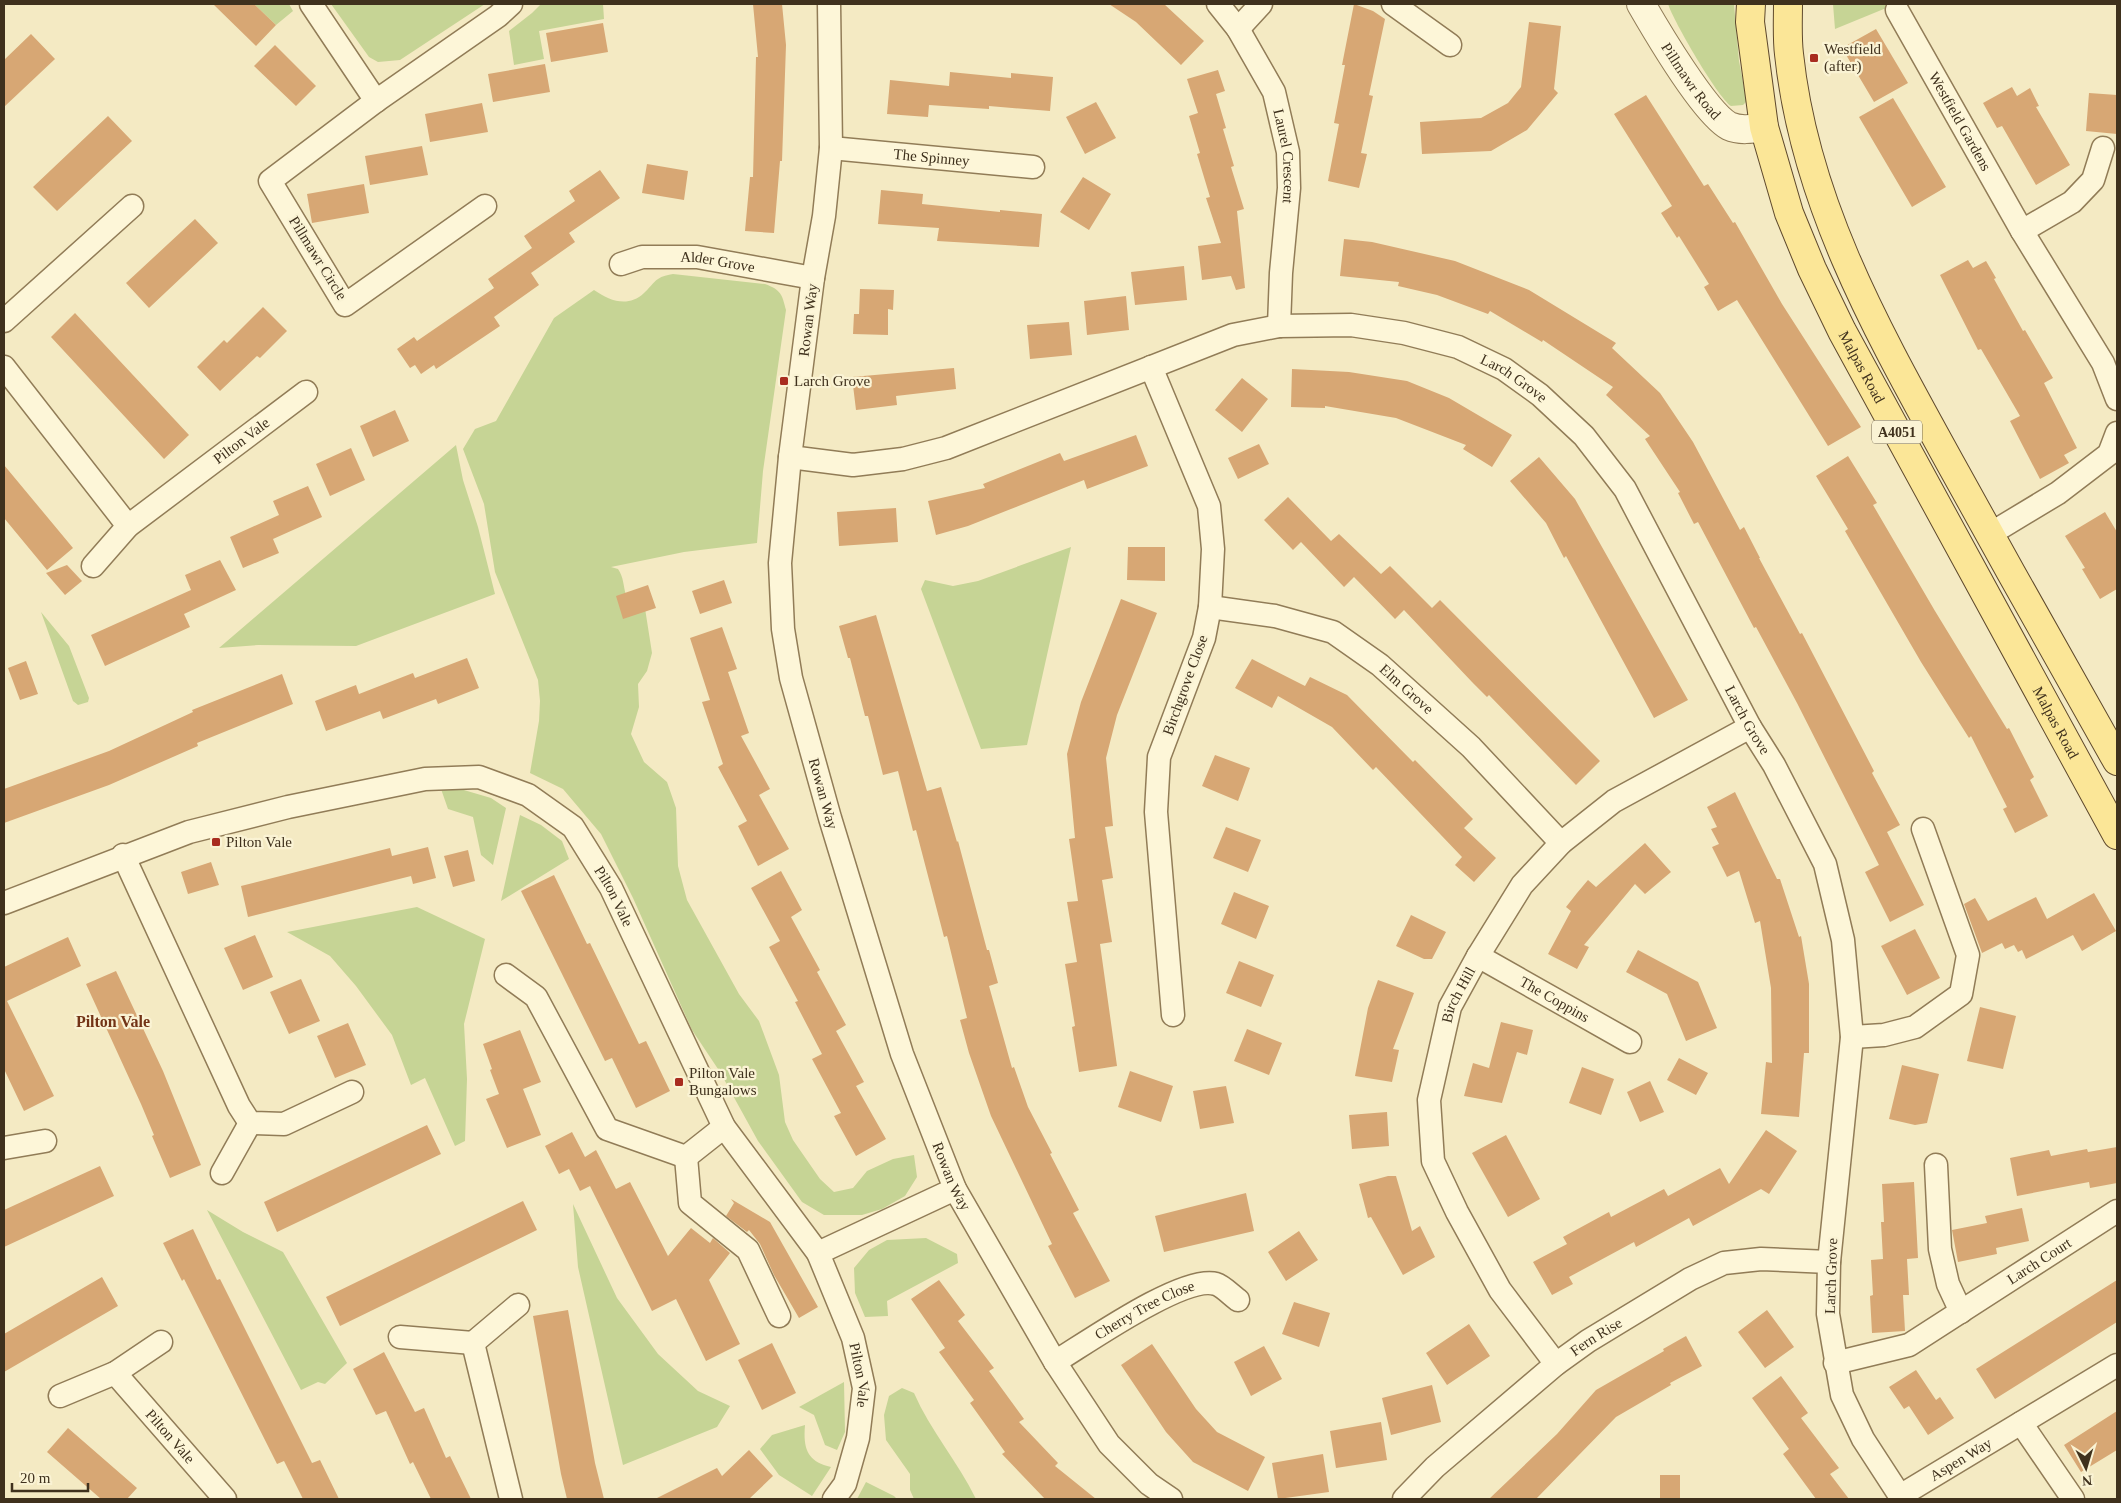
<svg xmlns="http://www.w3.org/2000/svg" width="2121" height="1503" font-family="'Times New Roman',serif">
<rect width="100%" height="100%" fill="#f4eac3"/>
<path fill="#c6d495" d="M254,4H289L293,11L276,25Z
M331,4H485L400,60L378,62L369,57Z
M541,4H603L604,19L539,31L544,59L514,65L509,31L532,13Z
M1668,4H1734L1739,61L1746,97V102L1743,105L1731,106C1717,96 1674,22 1668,4Z
M1833,4H1896L1835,29Z
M673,274L765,284C781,290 782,294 786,310L763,471L757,543L684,552L611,567L618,569C624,578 623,585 626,595L644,602L652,653L647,671L638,684L639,707L631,734L644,762L667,782L676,808L678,866L687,900L739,994L759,1021L779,1075L785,1122L793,1140L820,1179L834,1192L853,1188L867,1171L893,1159L914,1155L917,1177L905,1196L882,1209L862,1215H824L802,1202L758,1141L720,1072L692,1030L633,898L601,834L563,789L530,773L539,721L540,701L538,680L495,572L484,504L463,449L475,429L496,421L554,318L594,290C610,301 628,308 644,293C649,289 653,282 658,279C662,276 668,275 673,274Z
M456,445L463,480L478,527L495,594L356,646L258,645L219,648Z
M1071,547L1027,745L981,749L921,589L925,580L953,586L978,581Z
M41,612L69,646L89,698L88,702L78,705L73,701Z
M457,788L491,798L506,808L493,865L481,855L473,817L448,809L441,789Z
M520,815L541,825L562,841L569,859L501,901Z
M417,907L485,939L464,1024L467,1079L465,1141L455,1146L425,1078L411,1085L392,1035L356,986L330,956L287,932Z
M573,1204L617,1298L658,1354L698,1391L730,1406L717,1427L623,1465L578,1267Z
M207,1210L243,1232L283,1252L347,1363L325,1384L318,1382L301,1390Z
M926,1238L957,1254L958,1263L887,1301L888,1316L865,1317L855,1293L854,1268L869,1250L887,1240Z
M844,1382L845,1432L837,1450L825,1445L814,1415L799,1407Z
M902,1388L914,1393C930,1430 958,1462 976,1499H914L910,1490V1474L886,1440L884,1415L889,1396Z
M805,1425C803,1448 807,1462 831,1467L812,1496L779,1475L760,1449L772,1435Z
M866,1482L894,1496L897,1499H857Z"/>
<path fill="#d7a774" d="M213,4H254L276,25L256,46Z
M753,4H782L786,45L782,161H780L774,233L745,231L750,177H753L756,57H758Z
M1109,4H1164L1204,41L1181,65L1136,22Z
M1354,4L1373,11L1385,19L1369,95L1373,96L1361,153L1367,154L1359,188L1328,181L1339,124L1334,123L1345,65H1342Z
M1529,22L1561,26L1554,89L1558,93L1527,130L1491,151L1422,154L1420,122L1481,118L1508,103L1521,87Z
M603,23L608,52L551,62L546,33Z
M1876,29L1908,83L1874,102L1842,48Z
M31,34L55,59L4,107V60Z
M275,45L316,86L296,106L254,66Z
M545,64L550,92L493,102L488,74Z
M1218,70L1225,91L1216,94L1226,128L1223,129L1234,166L1231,167L1244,209L1237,211L1245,288L1236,290L1231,276L1202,280L1198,246L1221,243L1206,198L1210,197L1197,154L1200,153L1189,116L1198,113L1187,79Z
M950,72L1011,78V73L1053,77L1050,111L989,106V109L929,105L928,117L887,114L890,80L949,86Z
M2012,87L2017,96L2030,88L2039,106L2036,107L2070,165L2036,185L2002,126L1997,128L1983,103Z
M2089,93L2117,95V134L2086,131Z
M1646,95L1704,186L1708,184L1733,223L1735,222L1782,304L1861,427L1828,446L1737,300L1718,311L1704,287L1709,284L1679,236L1677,238L1661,213L1672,206L1614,114Z
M1893,98L1946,187L1912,207L1859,117Z
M1096,102L1116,138L1085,154L1066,117Z
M482,103L488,132L430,142L425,114Z
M108,116L132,141L57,211L33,187Z
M422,146L428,175L370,185L365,156Z
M647,164L688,171L684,200L642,193Z
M600,170L620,198L569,233L575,242L531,273L539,285L494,317L500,326L436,369L434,365L421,374L415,365L410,368L397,349L414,337L417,341L494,288L488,279L532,248L524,236L575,201L569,191Z
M1083,177L1111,194L1089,230L1060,212Z
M364,184L369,213L312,223L307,194Z
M881,190L923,194L922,204L1000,212V210L1042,214L1039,247L937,241L939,228L878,224Z
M195,219L218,243L149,308L126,283Z
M1344,239L1372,242L1455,261L1529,290L1616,343L1612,348L1660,393L1693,442L1740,530L1744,527L1760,558H1759L1800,634L1802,633L1874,771L1872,773L1900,825L1887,832L1924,905L1890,922L1865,872L1879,865L1797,703L1756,627L1754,628L1698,522L1694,524L1678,493L1680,492L1645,439L1650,436L1606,395L1613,387L1543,340L1542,342L1490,311L1488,314L1437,295L1398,286L1399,282L1340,276Z
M1968,260L1973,268L1986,261L1996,278L1994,279L2023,331L2025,330L2053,378L2044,383L2077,448L2064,455L2069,463L2040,479L2010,421L2020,416L1981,349L1978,350L1940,275Z
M1184,266L1187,300L1135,305L1131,272Z
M860,289L894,290L893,310L888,309V335L853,334L854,314H859Z
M1126,296L1129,330L1087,335L1084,301Z
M263,307L287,331L260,358L257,356L220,391L197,367L224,340L227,343Z
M75,313L189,435L164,459L51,337Z
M1069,322L1072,355L1030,359L1027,325Z
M954,368L956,389L896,396L897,405L856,410L852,377Z
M1292,369L1349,372L1407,381L1449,398L1512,435L1492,467L1463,449L1466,445L1396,418L1325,406V408L1291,407Z
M1242,378L1268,399L1242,432L1215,410Z
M395,410L409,441L373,457L360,426Z
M1136,435L1148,466L1087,489L1084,480L968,526L936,535L928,501L985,488L983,484L1060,453L1064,461Z
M1259,444L1269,464L1238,479L1228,458Z
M351,448L365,480L330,496L316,464Z
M1848,456L1877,503L1873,505L1935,611L2007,729L2009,728L2034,777L2030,780L2048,816L2015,833L2003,809L2007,807L1971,736L1969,738L1921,662L1845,531L1848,529L1816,476Z
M1539,457L1575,499L1688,700L1654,718L1566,556L1564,558L1546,523L1510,481Z
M4,465L73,548L47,570L4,518Z
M308,486L322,517L273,539L279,553L243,568L230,537L279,515L273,501Z
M1288,497L1331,541L1339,534L1381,574L1390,566L1432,608L1440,600L1600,761L1576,785L1489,695L1487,697L1472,682L1404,610L1395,619L1354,577L1344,587L1301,542L1293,550L1264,520Z
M896,508L898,542L839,546L837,512Z
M2105,512L2117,532V589L2100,599L2082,569L2085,568L2065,536Z
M1128,547H1165V581L1127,580Z
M220,560L236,590L184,614L190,627L105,666L91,635L191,590L185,575Z
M67,565L82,581L65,595L46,573Z
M724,580L732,603L700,614L692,591Z
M648,585L656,608L623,619L616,596Z
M1121,599L1157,613L1117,715L1106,758L1113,826L1105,827L1113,878L1102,880L1112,942L1100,944L1117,1066L1079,1072L1072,1027L1075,1026L1065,964L1077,962L1067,902L1078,901L1069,839L1075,838L1067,754L1081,702Z
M876,615L927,791L941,787L957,842L958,841L987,950H989L998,983L989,986L1012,1068L1014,1067L1028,1107L1052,1153L1050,1154L1079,1210L1073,1213L1110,1281L1075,1298L1048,1246L1052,1244L991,1116L969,1053L960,1020L967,1018L947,936L944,937L916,830L913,831L898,771L883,775L868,716H865L850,658H848L839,626Z
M722,627L737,669L728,672L749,733L741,736L770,789L759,795L789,849L758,866L738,826L747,821L718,767L723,764L702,702L710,700L690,638Z
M467,658L479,688L438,704L436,699L383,719L380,711L326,731L315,701L356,685L359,694L413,673L415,678Z
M1252,659L1305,686L1310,677L1347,695L1413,762L1415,760L1473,819L1464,828L1496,858L1474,882L1455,865L1462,857L1376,767L1373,770L1332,727L1278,696L1272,708L1235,688Z
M26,661L38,694L20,700L8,668Z
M282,674L293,704L197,743L198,746L109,785L4,823V789L109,751L193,712L192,710Z
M1215,755L1250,768L1238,801L1202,786Z
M1735,792L1777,879H1780L1799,937L1801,936L1809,984V1053H1804L1799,1117L1761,1114L1766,1062L1772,1063L1771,988L1760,921L1755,923L1739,871L1727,877L1712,847L1719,844L1711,829L1717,827L1707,807Z
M1226,827L1261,840L1248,872L1213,858Z
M1645,843L1671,872L1645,894L1635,884L1584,945L1589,947L1577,969L1548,954L1571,911L1566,907L1577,893L1588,880L1596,887Z
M428,847L436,878L413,884L411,876L248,917L241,886L390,848L392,856Z
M468,850L475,881L453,887L444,856Z
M211,862L219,885L188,894L181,872Z
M781,871L802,910L791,917L820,970L817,972L846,1025L836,1031L864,1082L856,1086L886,1139L856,1156L834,1116L841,1113L812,1059L822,1054L795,1002L798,1001L769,947L780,941L751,888Z
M554,875L587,944L590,943L639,1044L646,1041L670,1091L636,1108L612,1058L605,1061L521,891Z
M1234,892L1269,906L1256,939L1221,924Z
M2094,893L2116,931L2082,951L2073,935L2026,959L2022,950L2018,952L2014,945L2005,949L2002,943L1982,953L1964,904L1975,898L1988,921L2036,897L2047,919Z
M1411,915L1446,932L1432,959H1424L1396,946Z
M1915,929L1940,978L1907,995L1881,946Z
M255,935L273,977L243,990L224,948Z
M68,937L81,966L7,1001L54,1096L24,1111L4,1069V967Z
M1638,950L1698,982L1717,1028L1686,1041L1667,994L1626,972Z
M1239,961L1274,975L1261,1007L1226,993Z
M116,971L163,1071L201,1165L170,1178L152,1136L154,1135L141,1104L86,984Z
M301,979L320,1021L289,1034L270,992Z
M1378,980L1414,993L1393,1049L1399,1050L1392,1082L1355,1076L1368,1008Z
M1980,1007L2016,1016L2003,1069L1967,1061Z
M1501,1022L1533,1030L1527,1055L1517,1052L1502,1103L1464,1096L1473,1063L1489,1068Z
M348,1023L366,1065L335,1078L317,1036Z
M1247,1029L1282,1043L1269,1075L1234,1061Z
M520,1030L541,1082L523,1089L541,1135L507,1148L486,1099L499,1094L490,1070L492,1069L483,1044Z
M1679,1058L1708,1073L1696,1095L1667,1080Z
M1902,1065L1939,1074L1927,1123L1915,1125L1889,1119Z
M1582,1067L1614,1079L1601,1115L1569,1103Z
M1130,1071L1173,1086L1161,1122L1118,1107Z
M1650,1081L1664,1112L1640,1122L1627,1092Z
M1226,1086L1234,1123L1200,1129L1193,1091Z
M1387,1112L1389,1146L1352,1149L1349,1115Z
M427,1125L441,1154L277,1232L264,1202Z
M1766,1130L1797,1151L1769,1194L1761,1189L1693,1226L1689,1218L1636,1247L1634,1242L1569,1277L1573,1284L1552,1295L1533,1262L1567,1244L1563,1237L1609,1212L1611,1217L1664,1189L1668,1196L1720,1168L1729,1184Z
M572,1132L585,1157L596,1150L616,1189L630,1182L668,1256L691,1228L710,1243L713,1238L730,1253L709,1280L740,1344L706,1361L676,1299L652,1311L590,1186L580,1191L569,1169L559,1174L545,1146Z
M1506,1135L1540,1199L1508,1217L1472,1153Z
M2117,1147V1183L2090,1188L2089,1182L2017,1196L2010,1158L2049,1150L2051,1156L2087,1149L2088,1152Z
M100,1166L114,1196L4,1247V1210Z
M1388,1176H1396L1412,1231L1420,1226L1435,1257L1403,1275L1371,1217L1368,1218L1359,1184Z
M1914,1182L1918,1258L1907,1259L1909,1295H1903L1905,1331L1872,1333L1870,1296L1873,1295L1871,1260L1883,1259L1881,1222H1884L1882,1184Z
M1246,1193L1254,1231L1164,1252L1155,1216Z
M731,1199L770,1222L818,1307L799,1318L774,1275L760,1244L749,1230L747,1232L726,1216L734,1203Z
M523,1201L537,1230L340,1326L326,1297Z
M2022,1208L2029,1241L1996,1248L1997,1254L1958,1262L1952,1230L1987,1223L1985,1216Z
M193,1229L217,1280L220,1279L312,1463L320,1460L339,1499H303L284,1461L277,1464L184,1279L182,1281L163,1243Z
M1299,1231L1318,1260L1286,1281L1268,1252Z
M102,1277L118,1306L4,1372V1334Z
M939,1280L965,1315L958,1321L994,1368L989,1371L1024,1419L1019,1422L1058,1463L1055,1466L1096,1499H1045L1002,1454L1005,1452L970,1403L974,1400L939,1352L945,1348L911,1299Z
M2117,1280V1322L1995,1399L1976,1369Z
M1294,1302L1330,1313L1319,1347L1282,1334Z
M568,1310L595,1463L604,1499H567L561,1474L533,1316Z
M1767,1310L1794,1347L1765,1368L1738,1332Z
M1469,1324L1490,1356L1447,1385L1426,1353Z
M1686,1336L1702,1366L1670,1383L1671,1385L1616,1417L1536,1499H1489L1557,1434L1596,1390L1664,1351L1663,1349Z
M772,1343L796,1393L762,1410L738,1360Z
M1152,1344L1196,1409L1217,1432L1265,1457L1248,1491L1193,1462L1166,1432L1121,1365Z
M1264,1346L1282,1379L1251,1396L1234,1362Z
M384,1352L415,1412L424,1408L446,1458L450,1456L471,1499H431L413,1462L410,1464L386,1411L376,1415L353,1369Z
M1916,1370L1936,1400L1940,1397L1954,1418L1928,1435L1909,1406L1904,1409L1889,1387Z
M1781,1376L1808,1413L1801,1418L1839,1468L1830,1474L1849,1499H1816L1783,1454L1789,1449L1752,1398Z
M1432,1385L1441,1422L1391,1435L1382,1398Z
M2117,1411V1450L2081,1472L2064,1445Z
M1381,1422L1387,1460L1336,1468L1330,1431Z
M68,1428L137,1488L127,1499H101L47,1452Z
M749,1450L773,1476L749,1499H655L717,1468L722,1476Z
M1323,1454L1329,1492L1278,1499L1272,1463Z
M1660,1475H1680V1499H1660Z"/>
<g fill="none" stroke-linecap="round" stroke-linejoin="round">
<g stroke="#917c57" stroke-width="25">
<g id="minor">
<path d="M311,4L376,101"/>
<path id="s1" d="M829,4L831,148L824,216L813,278L790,457L780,563L783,629L791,678L830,818L902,1054L955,1189L1055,1362L1109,1444L1149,1484L1171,1499"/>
<path id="s2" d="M1218,4L1238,29L1274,92L1288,152L1289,188L1281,273L1279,326"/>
<path d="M1393,4L1450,45"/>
<path id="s3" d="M1897,10L2022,231L2103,363L2117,399"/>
<path d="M1238,29L1261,4"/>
<path id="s4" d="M831,148L1033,167"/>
<path d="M485,206L345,305L270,181L376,101L498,16L511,4"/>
<path d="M2022,231L2072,202L2093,180L2103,148"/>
<path id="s5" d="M621,264L642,257H697L813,278"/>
<path d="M4,321L132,206"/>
<path d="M4,367L128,526"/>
<path d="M1151,367L1209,506L1213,549L1210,607L1204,638L1159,757L1156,812L1173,1015"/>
<path id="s6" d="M790,457L853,465L903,459L946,448L1233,335L1279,326L1351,325L1404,333L1458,347L1504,369L1540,395L1584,436L1625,489L1750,727L1774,765L1825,864L1843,940L1852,1037L1829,1262L1828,1314L1842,1395L1863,1439L1902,1499"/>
<path d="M1990,534L2058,493L2109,454L2117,433"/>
<path id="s7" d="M93,566L128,526L306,392"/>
<path id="s8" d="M1210,607L1275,616L1333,632L1380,665L1471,747L1561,843"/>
<path d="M123,855L239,1106L250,1123L284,1124L352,1092"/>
<path id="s9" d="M4,903L189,832L288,807L425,779L479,777L528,795L573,827L611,888L724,1127L818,1253L853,1338L864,1388L858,1438L845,1484L834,1499"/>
<path id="s10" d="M1478,956L1630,1042"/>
<path d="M506,975L536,997L607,1129L686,1157L724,1127"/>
<path d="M1852,1037L1884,1035L1915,1027L1961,994L1968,955L1923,829"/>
<path d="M4,1148L45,1141"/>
<path d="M686,1157L690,1203L748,1250L779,1316"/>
<path d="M1936,1165L1940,1249L1948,1284L1961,1312"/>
<path d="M222,1173L250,1123"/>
<path d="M818,1253L955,1189"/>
<path d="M400,1337L473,1343L518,1305"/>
<path d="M473,1343L511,1499"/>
<path id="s11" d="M1055,1362C1085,1344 1184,1274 1216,1284C1223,1286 1231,1295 1238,1300"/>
<path id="s12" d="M1835,1363L1909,1345L2117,1211"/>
<path id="s13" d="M1556,1364L1500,1290L1457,1212L1433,1161L1429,1100L1450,1007L1478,956L1522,885L1561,843L1614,801L1750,727"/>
<path id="s14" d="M115,1373L225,1499"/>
<path d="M60,1396L115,1373L161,1342"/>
<path d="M2021,1423L2073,1499"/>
<path id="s15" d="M1900,1496L2117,1365"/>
<path id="s16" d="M1404,1499L1435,1467L1556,1364L1588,1341L1690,1279L1724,1263L1761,1259L1829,1262"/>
</g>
</g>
<g stroke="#917c57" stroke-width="30">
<g id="tertiary">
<path id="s17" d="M1641,4C1656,30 1705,113 1729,126C1740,131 1752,129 1764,127"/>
</g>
</g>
<g stroke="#5f492c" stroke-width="30">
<g id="primary">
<path id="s18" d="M1751,4L1750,22L1764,127L1789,213L1812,269L1842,331L2117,835"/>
<path d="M1788,4C1788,20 1787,38 1789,54C1805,206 1881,337 1953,468C2007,566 2062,664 2117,761"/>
</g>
</g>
<use href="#minor" stroke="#fdf6d8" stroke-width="22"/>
<use href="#tertiary" stroke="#fdf6d8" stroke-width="28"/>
<use href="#primary" stroke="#fbe697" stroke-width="28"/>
</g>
<g fill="#a82c1f" stroke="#faf3d4" stroke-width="2">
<rect x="1809" y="53" width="10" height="10" rx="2.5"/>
<rect x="779" y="376" width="10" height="10" rx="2.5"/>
<rect x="211" y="837" width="10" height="10" rx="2.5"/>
<rect x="674" y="1077" width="10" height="10" rx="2.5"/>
</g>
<g text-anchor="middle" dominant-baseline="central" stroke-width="4.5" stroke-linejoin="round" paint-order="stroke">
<rect fill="#faf3d4" stroke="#776b54" stroke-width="1" x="1872" y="420.5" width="50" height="23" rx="4"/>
<g font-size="14" font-weight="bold" fill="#3f311d">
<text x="1897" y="432">A4051</text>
</g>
<g font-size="15" fill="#3f311d" stroke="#faf3d4" text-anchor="start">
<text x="1824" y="49">Westfield<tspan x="1824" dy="17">(after)</tspan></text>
<text x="794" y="381">Larch Grove</text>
<text x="226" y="842">Pilton Vale</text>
<text x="689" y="1073">Pilton Vale<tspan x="689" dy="17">Bungalows</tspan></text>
</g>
<g font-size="15" fill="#3f311d" stroke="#faf3d4">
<text stroke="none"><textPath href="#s17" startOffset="92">Pillmawr Road</textPath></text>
<text stroke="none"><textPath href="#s3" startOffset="128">Westfield Gardens</textPath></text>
<text stroke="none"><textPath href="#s4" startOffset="101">The Spinney</textPath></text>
<text stroke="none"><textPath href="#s2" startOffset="170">Laurel Crescent</textPath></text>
<text transform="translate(318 258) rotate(58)">Pillmawr Circle</text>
<text stroke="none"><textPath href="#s5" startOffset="98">Alder Grove</textPath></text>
<text transform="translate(808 320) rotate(-83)">Rowan Way</text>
<text stroke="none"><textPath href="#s18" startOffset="384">Malpas Road</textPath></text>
<text stroke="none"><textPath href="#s6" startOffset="759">Larch Grove</textPath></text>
<text stroke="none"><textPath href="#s7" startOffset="195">Pilton Vale</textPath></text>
<text transform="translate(1185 685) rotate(-70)">Birchgrove Close</text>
<text stroke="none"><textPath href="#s8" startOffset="219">Elm Grove</textPath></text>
<text stroke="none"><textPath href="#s6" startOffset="1179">Larch Grove</textPath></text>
<text stroke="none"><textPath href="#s18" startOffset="789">Malpas Road</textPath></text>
<text stroke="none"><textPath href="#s1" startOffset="798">Rowan Way</textPath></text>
<text stroke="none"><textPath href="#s9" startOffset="682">Pilton Vale</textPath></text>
<text stroke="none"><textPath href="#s13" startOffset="409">Birch Hill</textPath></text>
<text stroke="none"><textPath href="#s10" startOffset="88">The Coppins</textPath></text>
<text stroke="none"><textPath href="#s1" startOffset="1202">Rowan Way</textPath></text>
<text stroke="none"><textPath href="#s12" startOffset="231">Larch Court</textPath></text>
<text transform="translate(1831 1276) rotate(-88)">Larch Grove</text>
<text stroke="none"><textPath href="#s11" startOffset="104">Cherry Tree Close</textPath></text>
<text stroke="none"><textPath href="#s16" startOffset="252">Fern Rise</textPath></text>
<text stroke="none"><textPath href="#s9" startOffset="1225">Pilton Vale</textPath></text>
<text stroke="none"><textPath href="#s14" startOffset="84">Pilton Vale</textPath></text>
<text stroke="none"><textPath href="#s15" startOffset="71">Aspen Way</textPath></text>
</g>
<g font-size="16" font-weight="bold" fill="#723316" stroke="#faf3d4">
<text x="113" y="1021">Pilton Vale</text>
</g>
</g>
<rect width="2121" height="1503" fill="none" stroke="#3f311d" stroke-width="10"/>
<g transform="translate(2086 1468) rotate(175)" stroke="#faf3d4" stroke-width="4" paint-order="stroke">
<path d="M0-4L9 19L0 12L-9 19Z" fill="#3f311d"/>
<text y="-8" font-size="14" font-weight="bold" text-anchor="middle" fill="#3f311d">N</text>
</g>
<path d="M12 1483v8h76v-8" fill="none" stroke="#3f311d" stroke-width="2.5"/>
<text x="20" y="1483" font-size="15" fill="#3f311d" stroke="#faf3d4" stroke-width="4" paint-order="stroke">20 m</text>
</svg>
